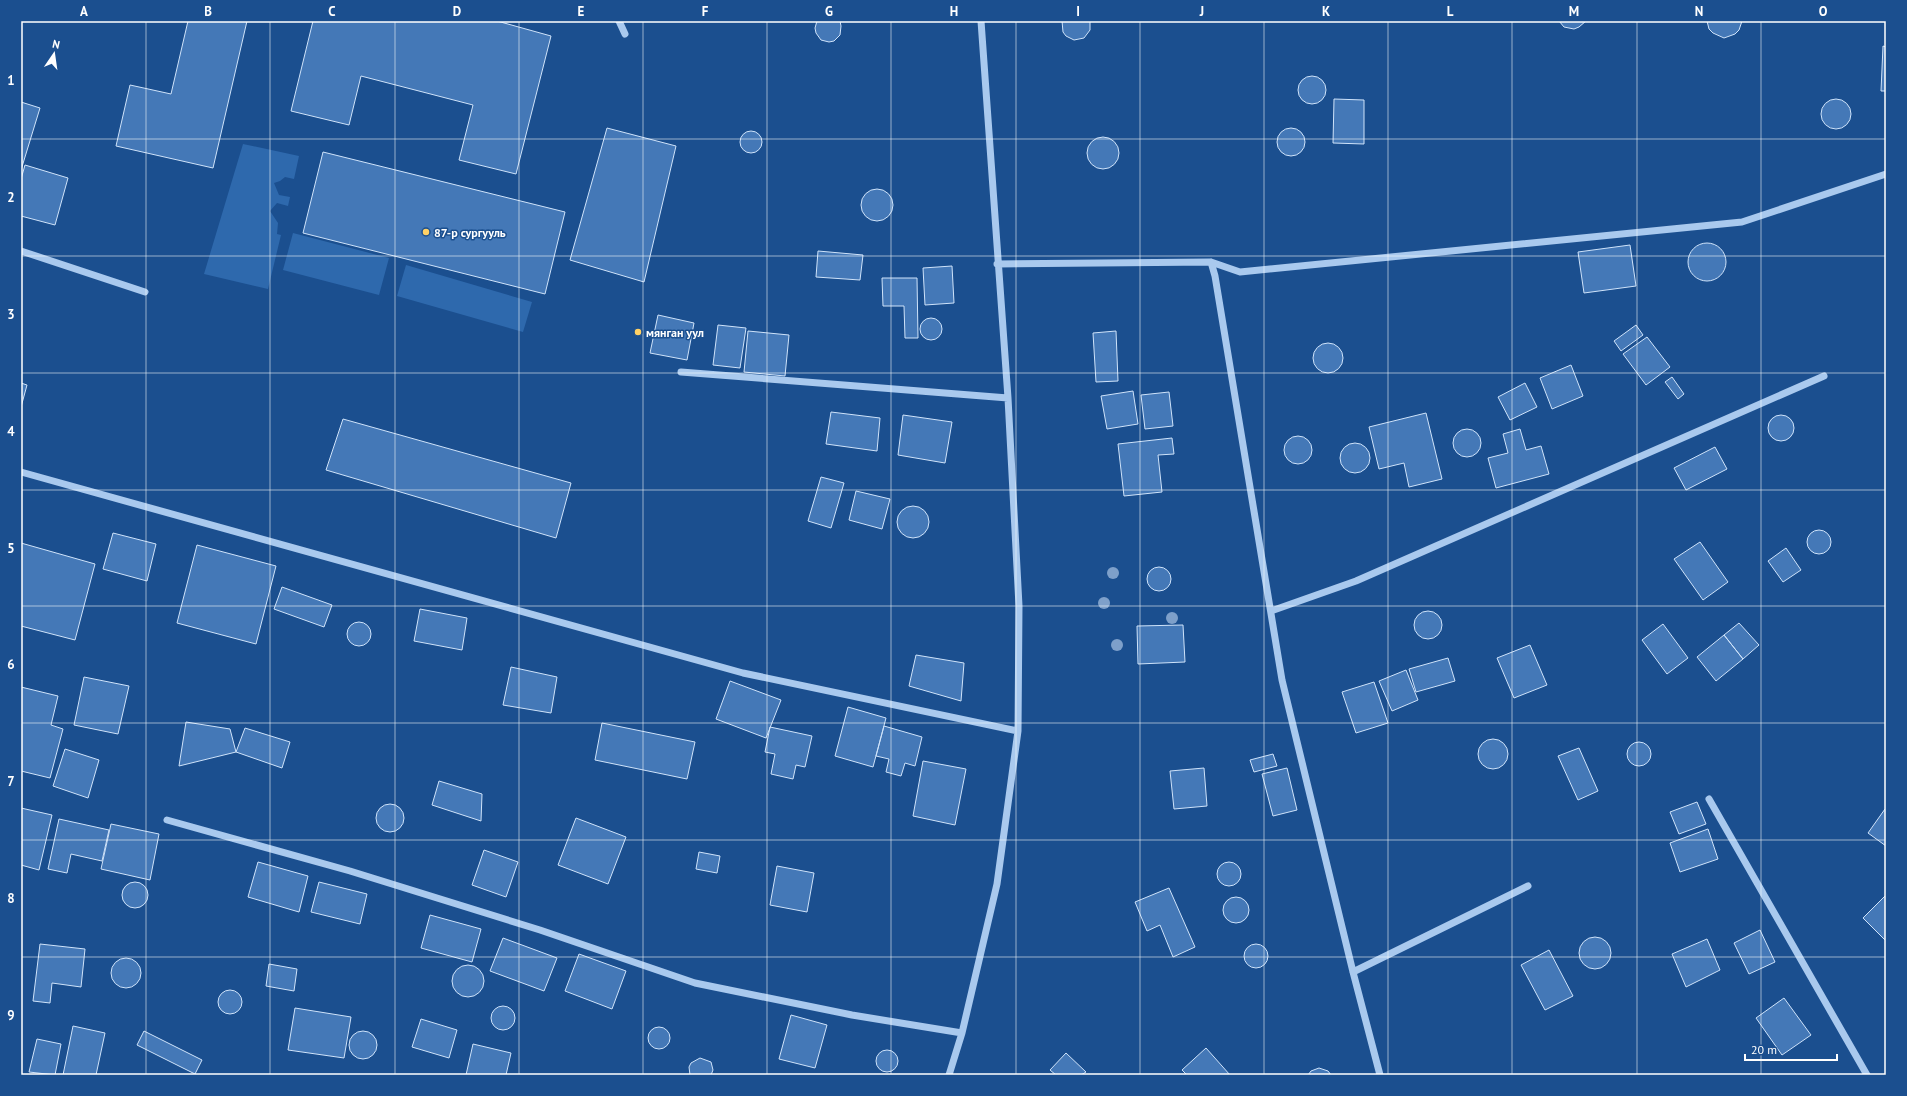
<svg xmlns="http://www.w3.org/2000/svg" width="1907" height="1096" font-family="'PT Sans',sans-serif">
<rect width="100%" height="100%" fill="#1b4f8f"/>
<path fill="#2e69ad" d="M243,144L299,156L294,179L285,177L280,181L274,183L279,195L290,197L288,206L277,203L270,211L278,223L277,234L281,235L268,289L204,274Z
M293,233L389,258L379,295L283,270Z
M406,265L532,302L523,332L397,296Z"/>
<path fill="#4478b7" stroke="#cfe3fa" d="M188,21H247L213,168L116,146L130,85L171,94Z
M313,21H497L551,36L516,174L459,160L473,105L361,76L349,125L291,111Z
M817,21H840L841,26L840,35L834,41L829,42L821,40L816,33L815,28Z
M1062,21H1090V30L1084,38L1074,40L1066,36L1063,32Z
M1559,21H1586L1579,27L1574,29L1564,27Z
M1707,21H1742L1739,30L1735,34L1724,38L1713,33L1709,29Z
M1883,46L1886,47V91H1881Z
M1298 90a14 14 0 1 1 28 0a14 14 0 1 1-28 0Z
M1821 114a15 15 0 1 1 30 0a15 15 0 1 1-30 0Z
M1334,99L1364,100V144L1333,143Z
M21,102L40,108L21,170Z
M1277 142a14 14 0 1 1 28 0a14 14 0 1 1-28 0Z
M607,128L676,146L644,282L570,260Z
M740 142a11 11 0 1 1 22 0a11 11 0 1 1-22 0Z
M1087 153a16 16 0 1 1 32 0a16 16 0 1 1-32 0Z
M323,152L565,212L545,294L303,233Z
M25,165L68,178L55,225L21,216V179Z
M861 205a16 16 0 1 1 32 0a16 16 0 1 1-32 0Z
M1688 262a19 19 0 1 1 38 0a19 19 0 1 1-38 0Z
M1630,245L1636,286L1584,293L1578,252Z
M818,251L863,255L860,280L816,277Z
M952,266L954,303L925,305L923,268Z
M882,278H917L918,338H905L904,306H883Z
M658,315L694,323L687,360L650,353Z
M920 329a11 11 0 1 1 22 0a11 11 0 1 1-22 0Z
M718,325L746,328L740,368L713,365Z
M1636,325L1643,335L1621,351L1614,341Z
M748,331L789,335L785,376L744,372Z
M1116,331L1118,381L1096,382L1093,333Z
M1647,337L1670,367L1646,385L1623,354Z
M1313 358a15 15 0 1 1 30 0a15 15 0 1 1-30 0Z
M1571,365L1583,396L1552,409L1540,378Z
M1672,377L1684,394L1678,399L1665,382Z
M21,383L27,385L21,407Z
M1525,383L1537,407L1510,420L1498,397Z
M1133,391L1138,424L1107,429L1101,396Z
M1169,392L1173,426L1145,429L1141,395Z
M831,412L880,418L877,451L826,444Z
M1426,413L1442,479L1409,487L1404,463L1379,469L1369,427Z
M1768 428a13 13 0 1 1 26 0a13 13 0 1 1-26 0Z
M903,415L952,422L945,463L898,455Z
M343,419L571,483L556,538L326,470Z
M1520,429L1526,450L1541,446L1549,474L1496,488L1488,458L1508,453L1503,434Z
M1453 443a14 14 0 1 1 28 0a14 14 0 1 1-28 0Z
M1284 450a14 14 0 1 1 28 0a14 14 0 1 1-28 0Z
M1172,438L1174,454L1158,455L1162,492L1124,496L1118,444Z
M1340 458a15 15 0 1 1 30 0a15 15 0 1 1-30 0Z
M1715,447L1727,469L1686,490L1674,468Z
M821,477L844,483L831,528L808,521Z
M856,491L890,499L882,529L849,520Z
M897 522a16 16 0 1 1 32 0a16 16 0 1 1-32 0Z
M1807 542a12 12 0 1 1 24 0a12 12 0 1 1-24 0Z
M113,533L156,544L147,581L103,569Z
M1700,542L1728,582L1703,600L1674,559Z
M21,543L95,564L75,640L21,626Z
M197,545L276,566L256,644L177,623Z
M1786,548L1801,570L1783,582L1768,561Z
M1147 579a12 12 0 1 1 24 0a12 12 0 1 1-24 0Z
M282,587L332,605L324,627L274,609Z
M420,609L467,618L462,650L414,641Z
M1414 625a14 14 0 1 1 28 0a14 14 0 1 1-28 0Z
M347 634a12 12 0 1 1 24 0a12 12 0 1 1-24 0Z
M1739,623L1759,645L1743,659L1724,635Z
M1663,624L1688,658L1667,674L1642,640Z
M1183,625L1185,662L1138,664L1137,626Z
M1724,635L1743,659L1716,681L1697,657Z
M1530,645L1547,685L1514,698L1497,658Z
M916,655L964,663L961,701L909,686Z
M1448,658L1455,681L1416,692L1409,669Z
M511,667L557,677L551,713L503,705Z
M1406,670L1418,700L1392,711L1379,681Z
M84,677L129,686L118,734L74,725Z
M730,681L781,700L766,738L716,719Z
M1374,682L1388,723L1356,733L1342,692Z
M21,687L58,696L51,725L63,729L50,778L21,771Z
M848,707L886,718L873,767L835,756Z
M186,722L230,729L236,752L179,766Z
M602,723L695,742L687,779L595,760Z
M884,726L922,737L915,766L905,763L901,776L886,772L889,759L876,756Z
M770,727L812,736L805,767L796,765L793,779L771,774L775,754L765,752Z
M245,728L290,742L282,768L236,752Z
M1478 754a15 15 0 1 1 30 0a15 15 0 1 1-30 0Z
M1627 754a12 12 0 1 1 24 0a12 12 0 1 1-24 0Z
M1579,748L1598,791L1578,800L1558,756Z
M65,749L99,760L88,798L53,786Z
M1273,754L1277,766L1254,772L1250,760Z
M923,761L966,769L955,825L913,816Z
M1204,768L1207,806L1174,809L1170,771Z
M1287,768L1297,810L1273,816L1262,774Z
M439,781L482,794L481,821L432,805Z
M1697,802L1706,824L1679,834L1670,812Z
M376 818a14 14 0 1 1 28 0a14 14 0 1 1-28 0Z
M21,808L52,815L39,870L21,865Z
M1885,809H1886V846L1868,833Z
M576,818L626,837L608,884L558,865Z
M59,819L109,830L102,861L71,854L67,873L48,869Z
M111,824L159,834L150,880L101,869Z
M1708,829L1718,859L1680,872L1670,843Z
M484,850L518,862L506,897L472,885Z
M699,852L720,856L717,873L696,869Z
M258,862L308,876L299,912L248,897Z
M1217 874a12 12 0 1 1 24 0a12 12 0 1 1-24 0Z
M777,866L814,873L807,912L770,905Z
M122 895a13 13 0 1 1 26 0a13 13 0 1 1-26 0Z
M319,882L367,894L360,924L311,912Z
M1169,888L1195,947L1173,957L1160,925L1147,931L1135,902Z
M1886,895V941L1863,918Z
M1223 910a13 13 0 1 1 26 0a13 13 0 1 1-26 0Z
M430,915L481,929L472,962L421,948Z
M1760,930L1775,962L1749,974L1734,943Z
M1579 953a16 16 0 1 1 32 0a16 16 0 1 1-32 0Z
M503,938L557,958L544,991L490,971Z
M1707,939L1720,970L1686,987L1672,954Z
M40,944L85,949L81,987L52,983L50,1003L33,1001Z
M1244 956a12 12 0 1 1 24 0a12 12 0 1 1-24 0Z
M1549,950L1573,996L1545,1010L1521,965Z
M579,954L626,971L612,1009L565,991Z
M111 973a15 15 0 1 1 30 0a15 15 0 1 1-30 0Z
M269,964L297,969L294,991L266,986Z
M452 981a16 16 0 1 1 32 0a16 16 0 1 1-32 0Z
M218 1002a12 12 0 1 1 24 0a12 12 0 1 1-24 0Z
M1784,998L1811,1035L1782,1055L1756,1018Z
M491 1018a12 12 0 1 1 24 0a12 12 0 1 1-24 0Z
M295,1008L351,1017L344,1058L288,1050Z
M791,1015L827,1025L815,1068L779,1059Z
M421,1019L457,1030L449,1058L412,1047Z
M73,1026L105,1033L96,1075H63Z
M648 1038a11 11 0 1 1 22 0a11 11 0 1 1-22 0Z
M144,1031L202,1060L195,1074L137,1045Z
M349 1045a14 14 0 1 1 28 0a14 14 0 1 1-28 0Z
M37,1039L61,1044L55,1075L29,1072Z
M473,1044L511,1053L506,1075H466Z
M1206,1048L1230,1075H1187L1182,1070Z
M876 1061a11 11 0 1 1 22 0a11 11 0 1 1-22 0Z
M1066,1053L1086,1072L1081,1075H1056L1050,1070Z
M700,1058L711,1062L713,1070L711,1075H690L689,1067L691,1063Z
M1319,1068L1328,1071L1331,1075H1308L1311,1071Z"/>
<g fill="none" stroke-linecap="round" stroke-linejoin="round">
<path stroke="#a9c9ee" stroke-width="7" d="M619,21L625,34
M21,251L145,292
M1211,262L1215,276L1282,680L1353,972L1380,1075
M997,264L1211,262L1240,272L1742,222L1886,174
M681,372L1008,398
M21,472L743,673L1018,731
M1271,611L1356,581L1824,376
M1709,799L1867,1075
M167,820L350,871L540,930L695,983L852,1015L962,1033
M1353,972L1528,886
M949,1075L962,1033L997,884L1018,731L1019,606L1008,398L981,21"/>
</g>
<g fill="#7ea0ca">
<circle cx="1113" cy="573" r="6"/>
<circle cx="1104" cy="603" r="6"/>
<circle cx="1172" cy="618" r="6"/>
<circle cx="1117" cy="645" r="6"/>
</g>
<path fill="none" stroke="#fff" stroke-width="1" stroke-opacity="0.55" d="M146,21V1075M270,21V1075M395,21V1075M519,21V1075M643,21V1075M767,21V1075M891,21V1075M1016,21V1075M1140,21V1075M1264,21V1075M1388,21V1075M1512,21V1075M1637,21V1075M1761,21V1075M21,139H1886M21,256H1886M21,373H1886M21,490H1886M21,606H1886M21,723H1886M21,840H1886M21,957H1886"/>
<g fill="#ffd166" stroke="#1b4f8f" stroke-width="1.5">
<circle cx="426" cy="232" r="4"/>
<circle cx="638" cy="332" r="4"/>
</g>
<g text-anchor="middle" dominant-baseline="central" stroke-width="3" stroke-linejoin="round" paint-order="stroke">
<g font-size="12" font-weight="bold" fill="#fff" stroke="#1b4f8f" text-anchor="start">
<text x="434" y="232">87-р сургууль</text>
<text x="646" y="332">мянган уул</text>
</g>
</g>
<rect width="1907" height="1096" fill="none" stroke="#1b4f8f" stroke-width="44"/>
<g transform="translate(54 54) rotate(13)" stroke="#1b4f8f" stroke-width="3" paint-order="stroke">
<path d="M0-3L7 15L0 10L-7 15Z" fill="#ffffff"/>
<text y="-6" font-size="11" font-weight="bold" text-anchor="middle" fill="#ffffff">N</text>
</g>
<path d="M1745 1054v6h92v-6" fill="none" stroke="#ffffff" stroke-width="2"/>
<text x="1751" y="1054" font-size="12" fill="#ffffff" stroke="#1b4f8f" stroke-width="3" paint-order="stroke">20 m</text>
<rect x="22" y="22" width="1863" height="1052" fill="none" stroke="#fff" stroke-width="1.5"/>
<g font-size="13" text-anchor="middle" font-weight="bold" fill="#fff">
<text x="84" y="16">A</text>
<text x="208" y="16">B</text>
<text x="332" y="16">C</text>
<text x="457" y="16">D</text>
<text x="581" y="16">E</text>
<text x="705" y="16">F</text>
<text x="829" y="16">G</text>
<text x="954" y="16">H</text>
<text x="1078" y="16">I</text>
<text x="1202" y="16">J</text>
<text x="1326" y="16">K</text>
<text x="1450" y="16">L</text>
<text x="1574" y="16">M</text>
<text x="1699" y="16">N</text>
<text x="1823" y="16">O</text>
<text x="11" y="85">1</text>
<text x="11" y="202">2</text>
<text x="11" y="319">3</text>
<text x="11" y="436">4</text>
<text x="11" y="553">5</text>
<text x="11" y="669">6</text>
<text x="11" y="786">7</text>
<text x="11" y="903">8</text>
<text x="11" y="1020">9</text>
</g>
</svg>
